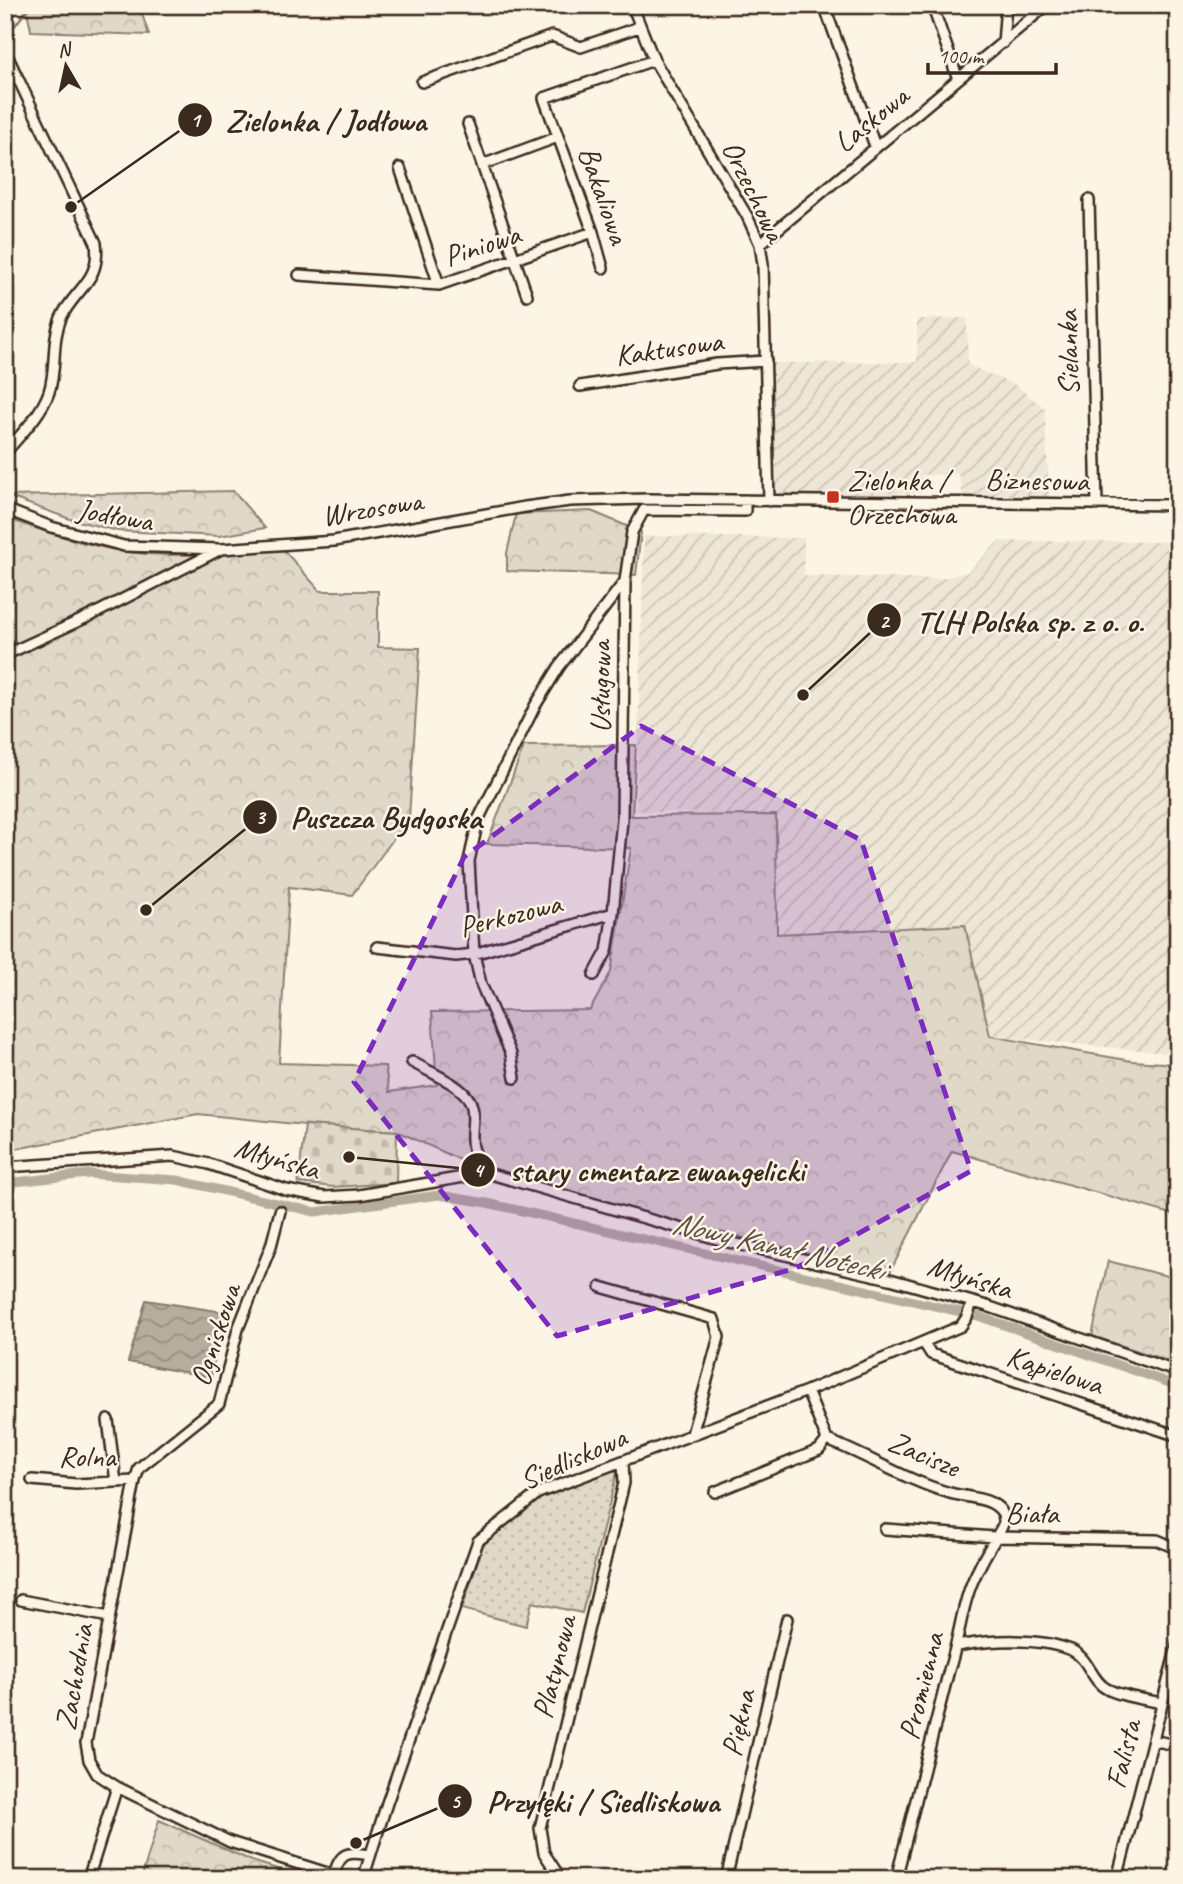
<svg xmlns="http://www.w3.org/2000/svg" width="1183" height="1884" font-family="Caveat,sans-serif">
<defs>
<pattern id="industrial-furrows" width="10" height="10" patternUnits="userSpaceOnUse" patternTransform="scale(1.75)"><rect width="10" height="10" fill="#eee6d6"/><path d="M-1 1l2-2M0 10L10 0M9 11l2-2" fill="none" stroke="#cdc5b7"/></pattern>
<pattern id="grass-dots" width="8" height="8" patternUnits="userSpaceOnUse" patternTransform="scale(1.75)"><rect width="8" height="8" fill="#e0d8c8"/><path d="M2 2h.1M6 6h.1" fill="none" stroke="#c1baab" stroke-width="1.8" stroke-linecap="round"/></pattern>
<pattern id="forest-crowns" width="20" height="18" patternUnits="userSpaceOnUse" patternTransform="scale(1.75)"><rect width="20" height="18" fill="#e0d8c8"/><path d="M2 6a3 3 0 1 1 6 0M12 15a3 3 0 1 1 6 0" fill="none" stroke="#c1baab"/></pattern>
<pattern id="cemetery-stones" width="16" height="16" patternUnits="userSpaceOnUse" patternTransform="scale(1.75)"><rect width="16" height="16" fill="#e0d8c8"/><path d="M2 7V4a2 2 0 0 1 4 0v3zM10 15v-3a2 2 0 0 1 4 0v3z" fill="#c1baab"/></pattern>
<pattern id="water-waves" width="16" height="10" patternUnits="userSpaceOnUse" patternTransform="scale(1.75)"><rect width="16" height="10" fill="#b7ad9e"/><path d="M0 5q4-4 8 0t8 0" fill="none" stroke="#968d80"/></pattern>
</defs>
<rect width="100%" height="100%" fill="#fcf5e5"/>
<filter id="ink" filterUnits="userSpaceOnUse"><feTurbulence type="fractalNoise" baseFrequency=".0143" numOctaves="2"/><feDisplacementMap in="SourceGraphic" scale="14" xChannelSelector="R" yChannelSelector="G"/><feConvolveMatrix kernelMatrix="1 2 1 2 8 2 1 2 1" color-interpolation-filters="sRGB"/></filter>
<g filter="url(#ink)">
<path fill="url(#industrial-furrows)" d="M967,318L968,365L1015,385L1045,408L1049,498L963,496L958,474L921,475V493L781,495L774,487L771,363L917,362V319Z
M644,536L804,538V576L940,579L968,572L999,541L1178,542V1054L990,1036L965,926L777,934L776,816L636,811Z"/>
<path fill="url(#grass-dots)" stroke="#8e8173" stroke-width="2" d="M614,1470L617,1473L582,1613L532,1602L526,1626L462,1609L483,1545L539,1499Z"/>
<path fill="url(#forest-crowns)" stroke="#8e8173" stroke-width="2" d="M26,5H139L149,35L31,31Z
M233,491L265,528L219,536L118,531L70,519L7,496Z
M591,511L641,532L636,575L507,571V553L516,514Z
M5,518C48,532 91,548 136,553C185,558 233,553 282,548L320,591H378V647L420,648L409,818L352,895L289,887L279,1063L385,1066L389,1092L437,1085L432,1012L590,1010L611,972L631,848L487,844L524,746L636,745L632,816L776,815L777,934L965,925L990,1036L1132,1061L1178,1064V1216L952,1151L890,1272L511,1183L397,1131L305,1125L198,1114L5,1151Z
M1178,1256V1364L1092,1336L1108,1261L1171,1277Z
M159,1820L252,1861L309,1879H141Z"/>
<path fill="url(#cemetery-stones)" stroke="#8e8173" stroke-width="2" d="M305,1125L397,1131L396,1183L334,1187L298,1183Z"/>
<path fill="url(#water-waves)" stroke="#85796b" stroke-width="2" d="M146,1300L224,1312L211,1377L128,1362Z"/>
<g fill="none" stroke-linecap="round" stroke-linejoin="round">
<path stroke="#85796b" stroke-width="2.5" d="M5,38L31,5"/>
<path stroke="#b7ad9e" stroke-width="9" d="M5,1183L88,1174L177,1180L315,1212L439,1195L487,1203L961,1312
M975,1315L1178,1386"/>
<g stroke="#3b2a1e" stroke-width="14">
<path id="street" d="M632,5L654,60L747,216L760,244L763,264L769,501
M824,5L875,146
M932,5L958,79
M1003,43L1006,5
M5,51L96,243C101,282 75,288 61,318C51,342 57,368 49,392C41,415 20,435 5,453
M422,82L552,36L581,47L639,27
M468,124L527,295
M482,165L558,137
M400,168L439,285
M1089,200L1097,505
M760,244L1047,5
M603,268L593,232L544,98L654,60
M299,275L439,285L593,232
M580,386L717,364L766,361
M5,509L51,527L124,546L219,549
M5,655L92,615L221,549L334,541L525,507L570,501L647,499L1178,505
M377,947L456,956L474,954L613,913
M594,975L607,951L613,913L622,820L625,581L632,532L644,510L745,511V500
M412,1062C428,1071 462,1085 470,1101C476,1113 471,1127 472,1139C472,1153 480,1163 487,1173
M515,1078L511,1054L481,984L474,954L469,861L478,820L535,706L559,667L625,581
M5,1167L173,1156L209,1164L286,1190L324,1197L359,1195L487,1173L728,1242L890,1279L987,1306L1178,1372
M601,1287L714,1319L719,1337L692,1434
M924,1343L931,1354L1178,1436
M108,1420L116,1482
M827,1440C869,1456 907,1481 950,1493C966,1498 1003,1497 1004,1520C1005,1525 986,1553 982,1562C977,1572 972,1581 969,1591C960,1617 958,1644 949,1670L896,1879
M32,1480L76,1484L135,1481L86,1743L89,1760L97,1774L117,1787L230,1842L346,1879
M135,1481L139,1468L219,1404L238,1329L271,1246L280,1211
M715,1492L819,1450L827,1440L807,1391
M885,1529L994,1537L1157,1540L1178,1549
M21,1600L109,1617
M957,1646C991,1640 1038,1637 1071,1650C1089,1658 1091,1681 1107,1689C1123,1697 1144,1699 1161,1703
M1153,1740L1178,1746
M334,1876C339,1852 348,1851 370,1855
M88,1879L117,1787
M363,1879L387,1803L478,1541L538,1493L807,1391L961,1326L967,1317L972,1302
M561,1879L544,1853L540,1828L624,1483L623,1462
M726,1879L787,1619
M1117,1879L1178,1642"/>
</g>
<use href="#street" stroke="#fcf5e5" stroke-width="9"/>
</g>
</g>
<path fill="#7b2cbf" fill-opacity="0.2" stroke="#7b2cbf" stroke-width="5" stroke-dasharray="14 9" stroke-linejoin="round" d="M641,726L861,840L971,1171L796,1268L557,1336L354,1082L464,857Z"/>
<rect fill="#c8321e" stroke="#fcf5e5" stroke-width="2.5" x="826" y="490" width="14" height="14" rx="3.5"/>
<g text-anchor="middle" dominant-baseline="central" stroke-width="5" stroke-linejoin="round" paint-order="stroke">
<g font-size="30" fill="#3b2a1e" stroke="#fcf5e5">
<text transform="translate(871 119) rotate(-39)">Laskowa</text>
<text transform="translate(754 191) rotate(64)">Orzechowa</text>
<text transform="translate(604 195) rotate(71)">Bakaliowa</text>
<text transform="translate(482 245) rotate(-18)">Piniowa</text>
<text transform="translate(669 348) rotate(-8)">Kaktusowa</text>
<text transform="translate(1068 353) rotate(-91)">Sielanka</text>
<text transform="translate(1037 480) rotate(1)">Biznesowa</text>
<text transform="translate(372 508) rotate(-9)">Wrzosowa</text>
<text transform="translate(115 515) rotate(10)">Jodłowa</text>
<text transform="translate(600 687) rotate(-90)">Usługowa</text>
<text transform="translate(510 915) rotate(-14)">Perkozowa</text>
<text transform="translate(277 1158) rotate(16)">Młyńska</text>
<text transform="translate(970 1277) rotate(17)">Młyńska</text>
<text transform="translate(215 1335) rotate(-72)">Ogniskowa</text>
<text transform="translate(1055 1370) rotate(18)">Kąpielowa</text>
<text transform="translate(924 1454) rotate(23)">Zacisze</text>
<text x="87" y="1456">Rolna</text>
<text transform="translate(573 1458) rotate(-24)">Siedliskowa</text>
<text transform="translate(1032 1513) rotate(1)">Biała</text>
<text transform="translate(554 1667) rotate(-76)">Platynowa</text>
<text transform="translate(74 1677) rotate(-80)">Zachodnia</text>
<text transform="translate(921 1686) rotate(-76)">Promienna</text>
<text transform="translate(738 1723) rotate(-77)">Piękna</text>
<text transform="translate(1123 1754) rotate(-76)">Falista</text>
</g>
<g font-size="30" fill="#3b2a1e" stroke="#fcf5e5" text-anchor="start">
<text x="847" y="480">Zielonka /<tspan x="847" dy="34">Orzechowa</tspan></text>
</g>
<g font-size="32" font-style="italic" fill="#605144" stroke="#fcf5e5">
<text transform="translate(778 1246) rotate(13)">Nowy Kanał Notecki</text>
</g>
</g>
<path fill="none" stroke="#3b2a1e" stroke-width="2.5" d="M71 207L195 120M803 695L884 620M146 910L260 817M349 1157L478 1170M356 1843L455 1801"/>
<g fill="#3b2a1e" stroke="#fcf5e5" stroke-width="2.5">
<circle cx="71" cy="207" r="7"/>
<circle cx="803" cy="695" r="7"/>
<circle cx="146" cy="910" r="7"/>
<circle cx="349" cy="1157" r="7"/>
<circle cx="356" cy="1843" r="7"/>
<circle cx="195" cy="120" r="18"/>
<circle cx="884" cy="620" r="18"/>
<circle cx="260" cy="817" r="18"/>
<circle cx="478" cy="1170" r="18"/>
<circle cx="455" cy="1801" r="18"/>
</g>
<g font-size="21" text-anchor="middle" font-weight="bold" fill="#fff">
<text x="195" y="127">1</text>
<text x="884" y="628">2</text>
<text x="260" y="824">3</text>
<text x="478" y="1177">4</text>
<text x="455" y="1808">5</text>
</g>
<g font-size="32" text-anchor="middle" font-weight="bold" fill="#3b2a1e" stroke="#fcf5e5" stroke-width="5" stroke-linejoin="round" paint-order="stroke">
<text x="326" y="131">Zielonka / Jodłowa</text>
<text x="1030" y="632">TLH Polska sp. z o. o.</text>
<text x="386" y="828">Puszcza Bydgoska</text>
<text x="657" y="1181">stary cmentarz ewangelicki</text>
<text x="603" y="1812">Przyłęki / Siedliskowa</text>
</g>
<rect width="1183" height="1884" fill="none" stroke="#fcf5e5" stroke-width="28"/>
<rect x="14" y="14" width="1155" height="1856" fill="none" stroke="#3b2a1e" stroke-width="2.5" filter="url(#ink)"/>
<g transform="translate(66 66) rotate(351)" stroke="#fcf5e5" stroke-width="5" paint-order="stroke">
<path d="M0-5L12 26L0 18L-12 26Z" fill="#3b2a1e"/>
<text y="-10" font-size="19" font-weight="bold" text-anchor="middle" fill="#3b2a1e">N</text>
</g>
<path d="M928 63v10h128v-10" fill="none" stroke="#3b2a1e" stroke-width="3.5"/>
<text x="938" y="63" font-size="21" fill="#3b2a1e" stroke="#fcf5e5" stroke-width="5" paint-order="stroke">100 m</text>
</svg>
